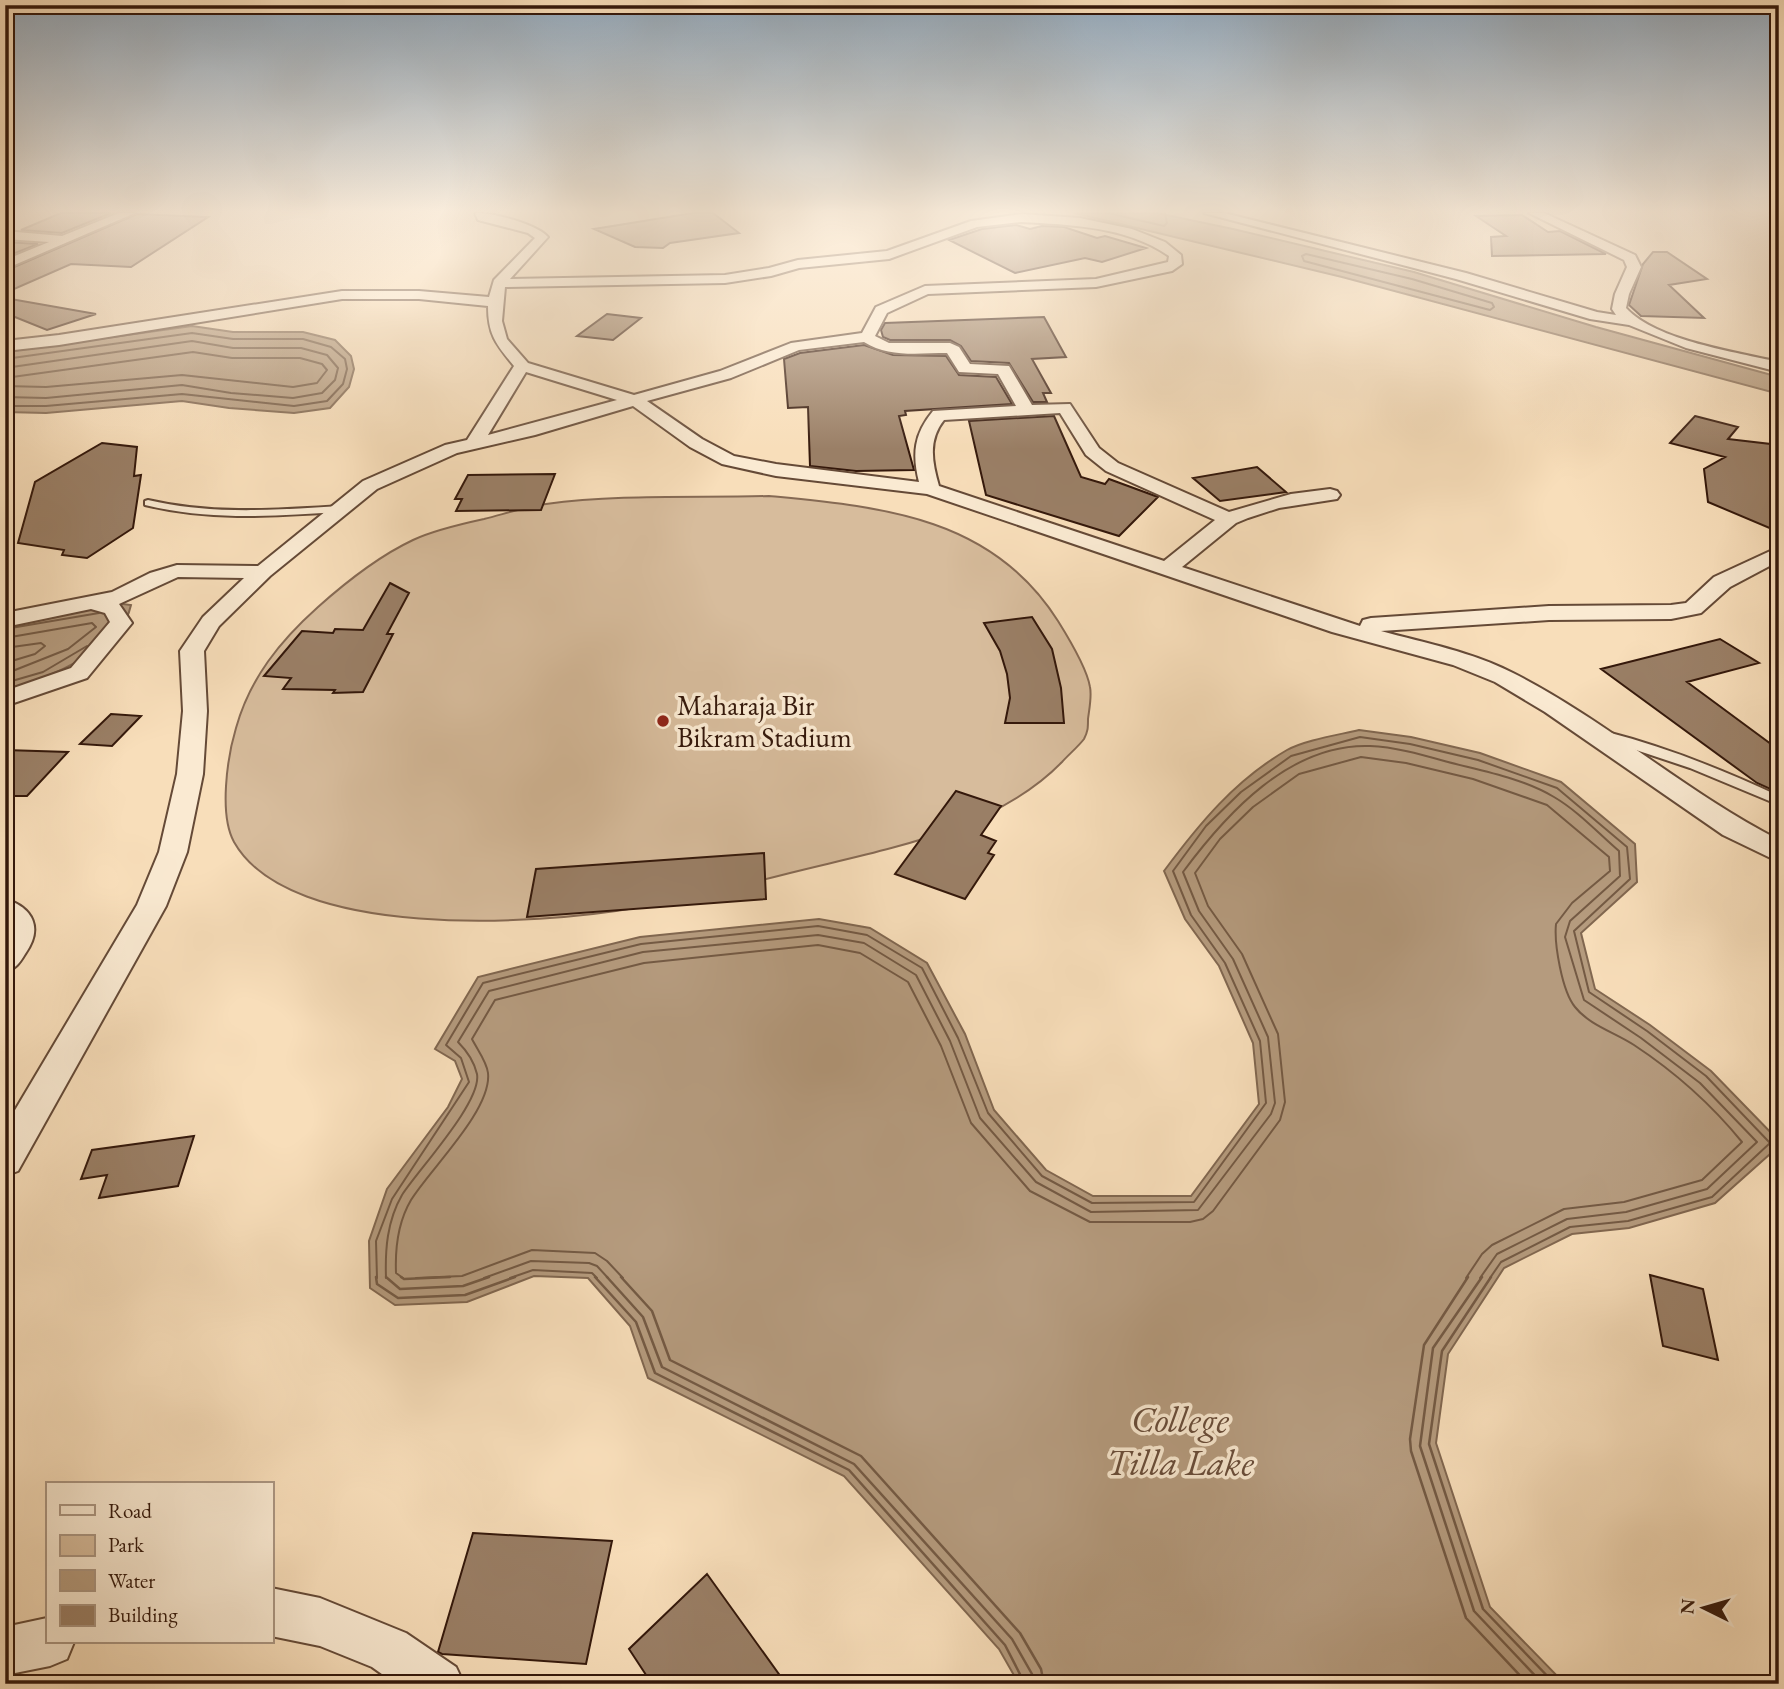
<svg xmlns="http://www.w3.org/2000/svg" width="1784" height="1689" font-family="'EB Garamond',serif">
<rect width="100%" height="100%" fill="#f8deba"/>
<filter id="stains"><feTurbulence type="fractalNoise" baseFrequency=".00286" numOctaves="4"/><feColorMatrix values="0 0 0 0 .2 0 0 0 0 .09 0 0 0 0 .02 0 0 0 .5 -.17"/></filter>
<radialGradient id="worn" r=".72"><stop offset=".6" stop-color="#630" stop-opacity="0"/><stop offset="1" stop-color="#630" stop-opacity=".3"/></radialGradient>
<path fill="#d7bc9c" stroke="#866a54" stroke-width="2" d="M769,496C881,507 992,516 1058,621C1068,637 1087,669 1090,687C1092,697 1089,710 1088,719C1088,728 1088,731 1084,739C1078,747 1068,755 1062,762C994,832 881,850 790,873C739,886 688,899 635,908C538,925 290,941 234,842C219,815 227,758 236,728C250,678 280,641 318,607C346,582 379,556 413,540C434,530 461,524 484,519C504,514 525,507 546,504C619,494 695,498 769,496Z"/>
<path fill="#b59b7e" stroke="#816750" stroke-width="2" d="M1074,213H1157L1233,229L1414,272L1596,327L1779,377V394L1342,277Z
M192,326L233,332H303L335,340L351,356L354,369L349,387L330,408L294,413L229,408L182,401L46,413L5,412V352Z
M115,603L131,605C122,650 45,679 5,691V622Z
M1359,730L1411,737L1480,753L1561,782L1635,844L1637,882L1581,933L1595,989L1650,1025L1711,1071L1779,1141V1146L1715,1203L1629,1228L1572,1234L1504,1268L1448,1354L1436,1443L1490,1607L1565,1684H1019L999,1649L844,1476L648,1378L630,1326L588,1278L534,1276L467,1302L395,1305L370,1288L369,1241L387,1189L448,1107L462,1079L455,1061L435,1049L478,977L640,937L819,919L870,928L927,963L965,1034L994,1110L1046,1170L1093,1196H1191L1259,1104L1253,1043L1219,966L1185,919L1164,871C1199,824 1235,780 1287,750C1305,740 1338,735 1359,730Z
M1779,1554V1684H1777L1771,1645Z"/>
<g fill="none" stroke-linecap="round" stroke-linejoin="round">
<path stroke="#745a44" stroke-width="2" d="M1108,213L1164,226L1167,223L1165,213
M1306,254L1412,279L1492,303L1494,307L1490,310L1304,261L1302,256Z
M5,359L192,333L233,339H303L331,347L345,359L347,369L343,384L327,401L294,406L182,394L46,406H5
M5,368L192,341L233,348H301L327,355L338,368L335,380L322,393L293,398L231,393L182,385L46,398L5,397
M5,378L193,352L232,358H300L322,364L327,370L317,383L293,387L182,375L46,387L5,386
M5,629L99,613
M5,638L92,623L96,627L68,649L5,674
M5,648L41,643L45,646L35,654L5,663
M5,683L43,672L87,646
M377,1278L376,1241L392,1199L469,1082L461,1058L446,1045L483,983L641,944L818,926L867,935L922,968L958,1038L988,1113L1042,1176L1092,1203L1194,1202L1266,1103L1260,1041L1225,963L1191,915L1173,871L1206,826L1241,792L1291,756L1360,737L1410,744L1478,760L1557,788L1627,847L1630,879L1574,931L1589,992L1647,1031L1706,1076L1770,1143L1712,1197L1628,1221L1570,1227L1501,1262L1490,1278
M386,1278C385,1250 387,1221 402,1195C418,1170 482,1102 477,1074C474,1061 467,1051 458,1042L489,991L643,952L818,935L864,943L916,975L950,1041L980,1118L1036,1182L1091,1212L1198,1210L1271,1114L1275,1103L1268,1037L1233,959L1199,911L1183,872C1226,814 1290,743 1370,746C1396,747 1423,755 1448,762C1483,771 1522,778 1554,797C1578,811 1598,833 1619,851L1620,876L1570,921L1565,937L1584,1000L1641,1038L1700,1083L1757,1142L1707,1189L1626,1212L1567,1219L1497,1254L1480,1278
M403,1278L396,1273C395,1248 398,1222 411,1200C430,1169 492,1110 488,1073C487,1062 477,1049 472,1039L495,1000L644,963L818,945L860,953L908,982L941,1046L971,1123L1030,1191L1090,1222H1190L1203,1219L1213,1211L1280,1120L1285,1102L1278,1034L1242,954L1208,906L1195,873L1220,839L1253,807L1299,774L1361,757L1406,763L1473,779L1547,805L1609,857L1610,871L1572,903L1556,924C1554,944 1562,991 1575,1007C1589,1025 1616,1033 1634,1045C1675,1072 1711,1104 1742,1142L1702,1180L1624,1202L1564,1209L1492,1245L1482,1254L1466,1278
M416,1278L462,1276L532,1250L595,1253L607,1261L623,1278
M484,1278L531,1261L589,1263L597,1266L608,1278
M510,1278L533,1270L592,1273L597,1278"/>
<path stroke="#745a44" stroke-width="2.5" d="M376,1277L377,1284L398,1298L465,1295L515,1277
M386,1277L400,1289L463,1286L489,1277
M401,1277L404,1279L450,1277
M595,1277L636,1322L655,1373L849,1470L1005,1645L1025,1684
M607,1277L643,1317L662,1367L854,1464L1012,1639L1032,1674L1034,1684
M621,1277L652,1311L670,1360L861,1456L1020,1633L1041,1669L1044,1684
M1468,1277L1424,1345L1410,1439L1411,1451L1466,1618L1528,1684
M1482,1277L1433,1348L1420,1446L1474,1611L1543,1684
M1491,1277L1442,1351L1429,1444L1483,1609L1555,1684"/>
</g>
<path fill="#9a7f66" stroke="#34180b" stroke-width="2" d="M61,213H111L62,233L21,230Z
M693,213H713L739,233L670,243L663,248L635,247L594,229Z
M137,214L208,217L131,267L71,264L5,293V271Z
M1522,215L1548,232L1560,231L1606,254L1492,256L1491,237L1506,236L1476,216Z
M1016,225L1030,229L1042,226L1064,227L1097,238L1105,236L1146,248L1102,262L1085,258L1015,273L949,240L982,229Z
M5,242L38,244L5,257Z
M1653,252H1667L1707,279L1669,285L1704,318L1641,316L1629,305L1643,264Z
M5,298L96,314L47,330L5,313Z
M607,314L641,318L613,340L577,336Z
M1044,317L1066,357L1032,359L1051,393H1043L1047,402H1033L1009,363L971,361L961,346L950,340H890L883,337L881,330L885,323Z
M864,345L893,355L946,356L959,375L996,377L1012,404L905,411L906,415L899,416L914,470L856,471L810,466L808,407L788,408L784,359L800,353Z
M1054,416L1081,477L1105,484L1109,479L1158,497L1119,536L986,495L969,421Z
M1695,416L1738,427L1728,439L1779,445V532L1708,502L1704,469L1725,457L1670,443Z
M102,443L137,447L134,476L141,475L133,528L87,558L62,555L64,550L18,543L35,482Z
M1257,467L1286,492L1220,501L1193,478Z
M555,474L541,510L456,511L462,499H455L468,475Z
M390,583L409,593L387,634H393L363,692L333,693L335,690L283,689L291,678L264,676L302,631L333,633L335,629L363,630Z
M1032,617L1052,649L1061,688L1064,723H1005L1010,698L1007,674L1000,651L984,623Z
M1720,639L1759,663L1687,682L1779,750V793L1757,783L1601,669Z
M111,714L141,716L112,746L80,744Z
M5,750L68,752L27,796H5Z
M956,791L1001,806L981,835L996,841L988,853L994,855L965,899L895,874Z
M764,853L766,899L527,917L536,869Z
M194,1136L178,1186L99,1198L107,1175L81,1179L92,1150Z
M1650,1275L1703,1289L1718,1360L1663,1346Z
M473,1533L612,1541L586,1664L442,1654L438,1652Z
M707,1574L786,1684H652L629,1649Z"/>
<g fill="none" stroke-linecap="round" stroke-linejoin="round">
<g stroke="#654a37" stroke-width="4">
<path id="service" d="M148,500C212,515 275,510 340,506L345,509L340,512C274,516 210,521 145,505V501Z
M1607,732C1666,747 1723,770 1779,796V805L1690,768L1603,739L1601,736Z"/>
</g>
<g stroke="#654a37" stroke-width="4">
<path id="minor" d="M119,213H135L5,269V260L49,242L5,239V231L62,236Z
M475,213C491,212 536,224 548,237L510,279L725,275L769,268L798,260L887,251L971,221L1021,214L1080,218L1132,229L1165,242L1181,255L1182,264L1172,271L1096,287L928,294L887,313L875,336L889,343H950L959,347L970,364L1009,366L1032,405L1070,404L1099,448L1118,463L1229,512L1291,494L1330,489L1337,491L1340,495L1337,499L1279,508L1248,518L1236,523L1182,567L1360,626L1363,620L1371,618L1549,606L1671,605L1686,603L1714,577L1779,547V561L1730,587L1701,613L1671,619L1549,620L1381,631C1425,643 1472,652 1513,673C1606,720 1685,792 1779,840V862L1723,835L1545,712L1495,682L1453,665L1332,632L927,494L776,476L722,464L690,447L633,406L535,435L457,453L377,489L270,576L219,626L204,651L207,711L203,774L187,852L166,906L18,1171L5,1176V1127L137,905L159,852L177,774L183,711L180,651L203,617L244,578L178,577L119,604L132,623L87,678L5,706V691L71,668L110,622L105,613L91,609L5,627V613L112,592L150,573L177,565L258,566L363,481L445,445L467,440L514,366C496,344 488,335 488,306L419,299H342L59,345L5,351V341L59,335L342,291H419L489,297L494,280L535,238L528,233L478,220ZM1021,222C1071,225 1126,226 1169,256L1168,262L1096,279L925,286L876,307L862,333L791,343L720,371L634,395L528,363L507,339L502,321L505,287L725,283L771,276L799,268L889,259L977,227ZM864,342C889,358 919,353 947,353L959,372L998,374L1016,406L933,411C914,434 912,454 919,482L776,464L734,456L702,439L647,401L731,378L799,350ZM526,372L617,400L488,435ZM1060,413L1086,455L1106,471L1215,520L1164,561L939,486C932,462 928,440 944,420Z
M1204,213H1224L1466,273L1597,312L1616,315L1612,309L1615,294L1627,267L1624,260L1529,213H1544L1635,255L1641,267L1629,294L1626,308C1657,341 1736,352 1779,362V372L1686,348L1629,325L1590,319L1456,279Z
M5,899C34,908 43,929 25,954C19,964 16,968 5,972Z
M271,1588L320,1598L406,1633L456,1667L464,1684H396L372,1667L320,1646L271,1636Z
M47,1618V1642H74L67,1659L50,1666L5,1675V1627Z"/>
</g>
<use href="#service" fill="#faead2" fill-rule="evenodd"/>
<use href="#minor" fill="#faead2" fill-rule="evenodd"/>
</g>
<linearGradient id="sky" x2="0" y2="1"><stop stop-color="#93aabe"/><stop offset="0.47" stop-color="#fcf0e0"/><stop offset="1" stop-color="#fcf0e0" stop-opacity="0"/></linearGradient>
<rect width="1784" height="449" fill="url(#sky)"/>
<circle fill="#8f2418" stroke="#faead2" stroke-width="2.5" cx="663" cy="721" r="7"/>
<g text-anchor="middle" dominant-baseline="central" stroke-width="7" stroke-linejoin="round" paint-order="stroke">
<g font-size="28" fill="#34180b" stroke="#faead2" text-anchor="start">
<text x="677" y="705">Maharaja Bir<tspan x="677" dy="32">Bikram Stadium</tspan></text>
</g>
<g font-size="37" font-style="italic" fill="#684c39" stroke="#faead2">
<text x="1180" y="1419">College<tspan x="1180" dy="43">Tilla Lake</tspan></text>
</g>
</g>
<rect width="1784" height="1689" fill="none" stroke="#f8deba" stroke-width="28"/>
<rect x="7" y="7" width="1770" height="1675" fill="none" stroke="#34180b" stroke-width="3.5"/>
<rect x="14" y="14" width="1756" height="1661" fill="none" stroke="#34180b" stroke-width="2"/>
<rect x="46" y="1482" width="228" height="161" fill="#faead2" stroke="#ab9682" stroke-width="2"/>
<rect x="60" y="1505" width="35" height="10" fill="#faead2" stroke="#ab9682" stroke-width="2"/>
<text x="108" y="1518" font-size="21" fill="#34180b">Road</text>
<rect x="60" y="1535" width="35" height="21" fill="#d7bc9c" stroke="#ab9682" stroke-width="2"/>
<text x="108" y="1552" font-size="21" fill="#34180b">Park</text>
<rect x="60" y="1570" width="35" height="21" fill="#b59b7e" stroke="#ab9682" stroke-width="2"/>
<text x="108" y="1588" font-size="21" fill="#34180b">Water</text>
<rect x="60" y="1605" width="35" height="21" fill="#9a7f66" stroke="#ab9682" stroke-width="2"/>
<text x="108" y="1622" font-size="21" fill="#34180b">Building</text>
<g transform="translate(1704 1608) rotate(275)" stroke="#faead2" stroke-width="5" paint-order="stroke">
<path d="M0-5L12 26L0 18L-12 26Z" fill="#34180b"/>
<text y="-10" font-size="19" font-weight="bold" text-anchor="middle" fill="#34180b">N</text>
</g>
<rect width="100%" height="100%" filter="url(#stains)"/>
<rect width="100%" height="100%" fill="url(#worn)"/>
</svg>
